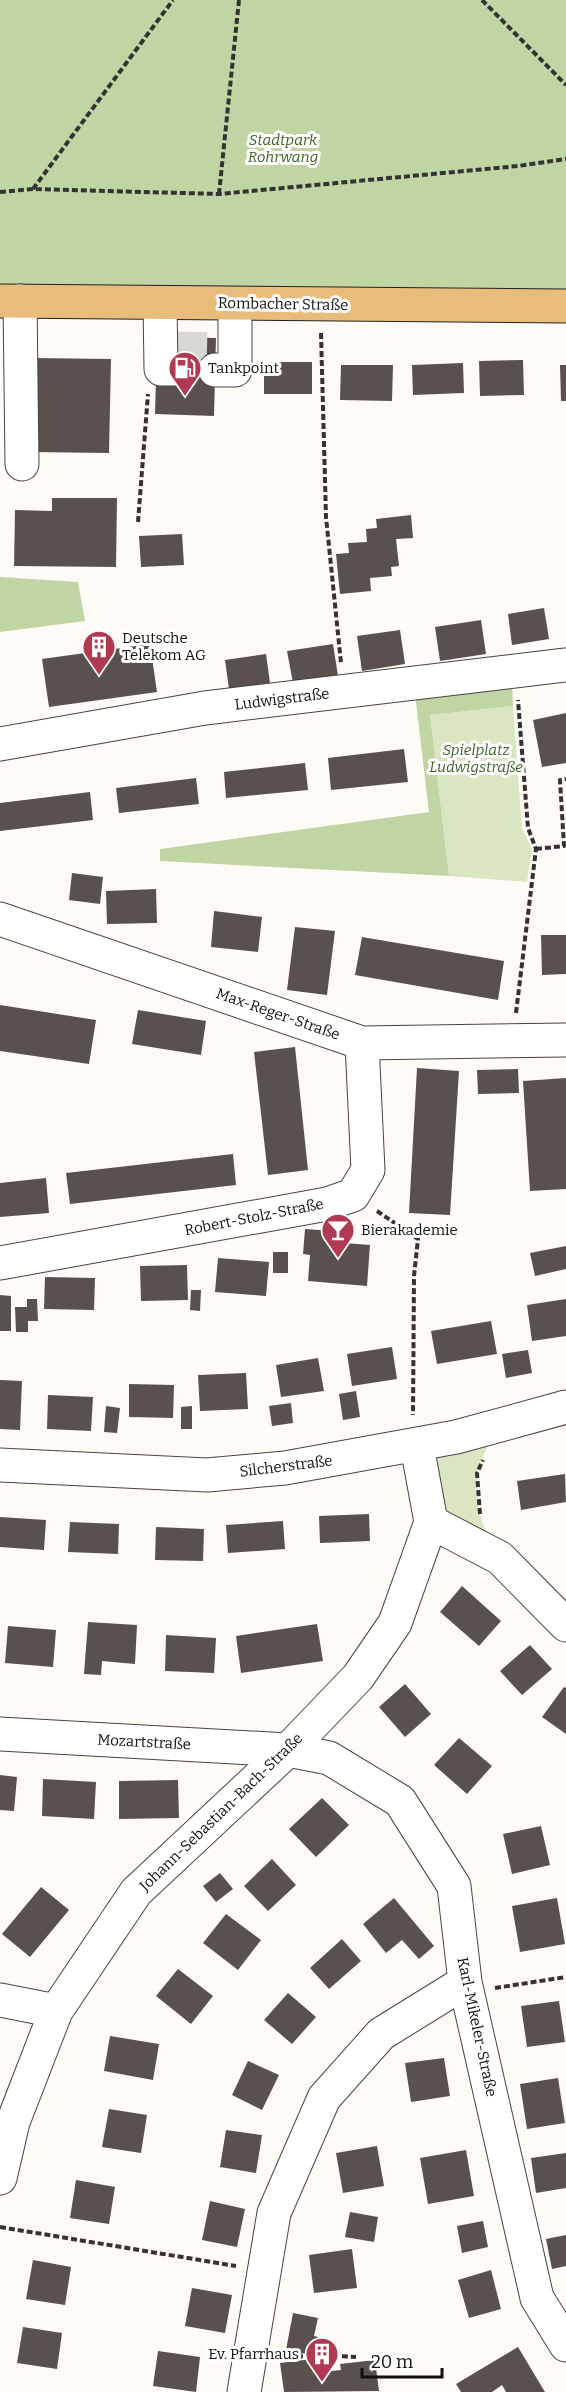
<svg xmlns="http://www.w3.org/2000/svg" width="566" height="2392" font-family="Bitter,serif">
<rect width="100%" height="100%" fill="#fefbf6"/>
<path fill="#dae6c2" d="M513,706L522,828L532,849L527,882L449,876L430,715Z
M495,1428C490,1442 481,1458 478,1472C471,1503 485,1532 500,1558L436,1517L423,1452Z"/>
<path fill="#c1d4a3" d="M0,0H566V295L0,293Z
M0,577L78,582L85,621L0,632Z
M512,679L513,706L430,715L449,876L160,861V849L429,812L415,694Z"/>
<path fill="#58514e" d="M174,337L216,338L214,416L155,414L156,379Z
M32,358L111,359L109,453L30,452Z
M523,360L524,395L480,396L479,361Z
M264,362H312V394H264Z
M463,363L464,393L413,395L412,365Z
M341,365H393L392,401L340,400Z
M560,365H566V401H561Z
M52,498H117L116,567L14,566L15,510L52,511Z
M411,515L413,538L396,539L399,566L391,567L392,576L370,578L371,591L340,594L336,554L349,553L348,543L367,542L366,529L377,528L376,519Z
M182,534L184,565L141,567L139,536Z
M544,608L549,639L512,645L508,614Z
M481,620L486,654L440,661L435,627Z
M400,630L405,664L362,671L357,636Z
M150,644L157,692L49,707L42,659Z
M333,644L338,676L293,683L287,651Z
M266,654L270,683L229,689L225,660Z
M566,713V763L542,767L533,720Z
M404,749L408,782L331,790L328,758Z
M305,763L308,790L226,798L224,772Z
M196,778L199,804L119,813L116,788Z
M90,792L93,820L0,831V803Z
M72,873L103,877L100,904L69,900Z
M156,889L157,923L107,924L106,891Z
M214,911L262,917L258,952L211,947Z
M295,927L335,931L327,995L287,990Z
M541,935H566V974L542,975Z
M362,937L504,961L498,1000L355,975Z
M0,1005L96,1020L89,1064L0,1051Z
M138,1010L206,1021L201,1055L132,1044Z
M295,1047L308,1170L268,1175L254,1052Z
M417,1068L459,1071L450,1215L409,1213Z
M518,1069L519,1093L478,1094L477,1070Z
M566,1078V1189L530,1191L523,1081Z
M233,1154L236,1185L70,1204L66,1173Z
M46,1178L49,1213L0,1217V1183Z
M305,1229L333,1231L332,1242L370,1245L367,1286L308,1281L310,1255L303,1254Z
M566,1246V1269L535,1276L530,1253Z
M273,1252H288V1273H273Z
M218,1258L269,1262L266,1296L215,1292Z
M187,1265L188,1300L141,1301L140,1266Z
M45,1277L95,1278L94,1310L44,1309Z
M191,1290H201L200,1311L190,1310Z
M0,1295L11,1296V1331H0Z
M27,1299H37L38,1321H28V1332H16L15,1307H27Z
M566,1299V1336L532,1341L527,1305Z
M491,1321L497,1354L437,1364L431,1331Z
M392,1347L397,1379L352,1386L347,1354Z
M528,1350L532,1373L506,1378L502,1354Z
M318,1358L324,1391L281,1397L276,1365Z
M246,1373L248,1409L200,1411L198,1375Z
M0,1380L22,1381L20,1430L0,1429Z
M129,1384L174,1385L173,1418L129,1417Z
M356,1391L360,1417L343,1420L339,1394Z
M48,1395L93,1397L91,1431L47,1429Z
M291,1403L293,1423L272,1426L269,1406Z
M106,1406L120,1408L117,1433L104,1432Z
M192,1406V1429H181V1407Z
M565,1474L566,1502L521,1510L517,1481Z
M369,1514L370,1541L320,1543L319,1516Z
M0,1517L46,1520L44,1550L0,1547Z
M283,1521L285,1549L228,1553L226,1525Z
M70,1522L119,1524L118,1554L68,1552Z
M156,1527L204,1529L203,1561L155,1560Z
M462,1586L501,1621L479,1646L440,1612Z
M88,1622L137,1625L135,1664L102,1661L101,1675L84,1674Z
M317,1624L323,1661L241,1673L236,1636Z
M8,1626L56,1630L53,1667L5,1663Z
M166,1635L216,1638L214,1673L165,1671Z
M530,1645L552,1669L522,1695L500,1671Z
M405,1684L431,1714L405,1737L379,1707Z
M564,1687L566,1688V1734L542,1717Z
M459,1738L492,1766L467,1794L434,1765Z
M0,1775L17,1777L14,1811L0,1810Z
M43,1779L96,1782L94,1819L42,1816Z
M178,1780L179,1818L119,1819V1781Z
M322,1798L349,1825L316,1857L289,1829Z
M541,1826L550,1865L512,1874L503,1834Z
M272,1859L296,1885L268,1911L244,1886Z
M220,1873L233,1889L216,1902L203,1886Z
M41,1887L69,1910L30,1957L2,1934Z
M394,1898L434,1946L419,1959L402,1940L386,1953L363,1924Z
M557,1898L565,1944L520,1952L512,1906Z
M226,1914L261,1940L238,1970L203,1943Z
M342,1939L361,1961L329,1989L310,1968Z
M178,1969L213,1996L191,2024L156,1996Z
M288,1993L316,2017L292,2044L264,2020Z
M559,2001L565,2042L527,2047L521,2006Z
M110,2036L159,2044L153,2080L104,2071Z
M444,2058L450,2096L411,2102L405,2063Z
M248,2061L279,2075L262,2110L232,2095Z
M558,2078L565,2123L527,2129L520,2084Z
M109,2109L147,2115L141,2153L102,2147Z
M226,2130L262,2135L256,2173L220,2167Z
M377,2146L384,2186L343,2193L336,2153Z
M466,2150L474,2196L428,2204L420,2158Z
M566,2153V2188L536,2193L531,2158Z
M76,2180L115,2187L109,2224L70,2218Z
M210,2201L245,2209L237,2247L202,2240Z
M350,2212L378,2217L374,2242L345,2237Z
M483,2221L488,2247L462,2253L457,2226Z
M566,2235V2266L552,2269L546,2239Z
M352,2249L357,2288L314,2293L309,2255Z
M33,2260L71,2267L65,2305L26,2299Z
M491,2270L501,2309L469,2318L458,2280Z
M192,2288L232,2295L225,2333L185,2326Z
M293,2313L318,2318L314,2336L318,2337L320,2352L285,2355Z
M23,2327L62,2333L57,2369L17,2363Z
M518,2347L545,2392H506L502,2385L492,2392H461L456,2384Z
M158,2351L200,2357L196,2392L153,2386Z
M312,2359L314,2373L341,2370L340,2364L375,2360L379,2391L284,2392L280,2363Z"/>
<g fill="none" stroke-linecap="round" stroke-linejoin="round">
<path stroke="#dad8d4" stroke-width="33" stroke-dasharray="33 16" stroke-linecap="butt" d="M174,348L216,349"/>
<g stroke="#444" stroke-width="35">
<path id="minor" d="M20,301L22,464
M160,303L161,369H174
M215,370H235V304
M0,744L205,708L566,665
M0,919L362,1043L566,1040
M0,1263L327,1204L353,1195L368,1170L362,1043
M417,1446L431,1522L500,1558L566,1625
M0,1465L207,1475L285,1468L456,1437L566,1407
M0,1734L288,1750L329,1758L400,1801L454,1886L465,1982L537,2298L566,2345
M0,2000L56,2011
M0,2178L13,2122L56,2011L136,1892L288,1750L358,1677L395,1623L431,1522
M244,2392L274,2213L324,2098L381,2034L465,1982"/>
</g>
<g stroke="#222" stroke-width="35">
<path id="major" d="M0,301L566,306"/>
</g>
<path stroke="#333" stroke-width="4" stroke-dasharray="6 3" stroke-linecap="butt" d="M482,0L566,85
M33,189L173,0
M0,192L33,189L219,194L518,166L566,159
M219,194L239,0
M321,333L326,517L341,663
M138,522L148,394
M536,849L564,846L560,780L566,779
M516,1013L536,849L528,828L518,700
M377,1211L418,1239L414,1276L413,1415
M480,1514L477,1473L483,1460
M495,1988L566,1977
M0,2227L236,2266
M279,2358L322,2355L356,2357"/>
<use href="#minor" stroke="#fff" stroke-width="33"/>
<use href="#major" stroke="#e8bd7c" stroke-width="33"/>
</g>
<defs>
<g id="fuel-pin" transform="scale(1.725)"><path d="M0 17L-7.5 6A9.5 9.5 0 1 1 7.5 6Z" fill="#b13951" stroke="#fff"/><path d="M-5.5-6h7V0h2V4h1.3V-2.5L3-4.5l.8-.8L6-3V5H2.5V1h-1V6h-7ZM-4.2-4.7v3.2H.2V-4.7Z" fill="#fff"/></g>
<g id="building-pin" transform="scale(1.725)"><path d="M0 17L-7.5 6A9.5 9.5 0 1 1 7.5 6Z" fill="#b13951" stroke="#fff"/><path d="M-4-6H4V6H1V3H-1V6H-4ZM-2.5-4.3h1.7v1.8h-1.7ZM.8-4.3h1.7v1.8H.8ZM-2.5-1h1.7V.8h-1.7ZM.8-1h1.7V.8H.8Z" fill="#fff"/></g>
<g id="bar-pin" transform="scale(1.725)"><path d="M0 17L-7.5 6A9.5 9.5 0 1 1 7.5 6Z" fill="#b13951" stroke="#fff"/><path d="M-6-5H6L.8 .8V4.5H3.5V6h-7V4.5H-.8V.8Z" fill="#fff"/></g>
</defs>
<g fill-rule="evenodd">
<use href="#fuel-pin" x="185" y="368"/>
<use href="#building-pin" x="99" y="647"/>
<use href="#bar-pin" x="338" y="1230"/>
<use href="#building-pin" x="322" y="2354"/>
</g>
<g text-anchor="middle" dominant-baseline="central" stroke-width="6" stroke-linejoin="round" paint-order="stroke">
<g font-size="15" font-style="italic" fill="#3d6228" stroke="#fff">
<text x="283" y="140">Stadtpark<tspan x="283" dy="17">Rohrwang</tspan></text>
<text x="476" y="750">Spielplatz<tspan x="476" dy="17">Ludwigstraße</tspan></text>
</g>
<g font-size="15" fill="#111" stroke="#fff">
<text transform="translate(283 304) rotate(1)">Rombacher Straße</text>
<text transform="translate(282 699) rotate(-7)">Ludwigstraße</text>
<text transform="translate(278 1014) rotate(19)">Max-Reger-Straße</text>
<text transform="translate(254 1217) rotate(-11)">Robert-Stolz-Straße</text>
<text transform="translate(286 1466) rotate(-7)">Silcherstraße</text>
<text transform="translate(144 1742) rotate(3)">Mozartstraße</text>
<text transform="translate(221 1812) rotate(-44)">Johann-Sebastian-Bach-Straße</text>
<text transform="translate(477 2027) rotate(78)">Karl-Mikeler-Straße</text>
</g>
<g font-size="15" fill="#111" stroke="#fff" text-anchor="start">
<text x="208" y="368">Tankpoint</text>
<text x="122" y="638">Deutsche<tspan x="122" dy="17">Telekom AG</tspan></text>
<text x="361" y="1230">Bierakademie</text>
<text x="299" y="2354" text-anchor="end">Ev. Pfarrhaus</text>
</g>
</g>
<path d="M362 2368v9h80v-9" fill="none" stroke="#111111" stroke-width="3"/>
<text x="371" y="2368" font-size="18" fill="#111111" stroke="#ffffff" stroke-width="4.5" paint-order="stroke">20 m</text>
</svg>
